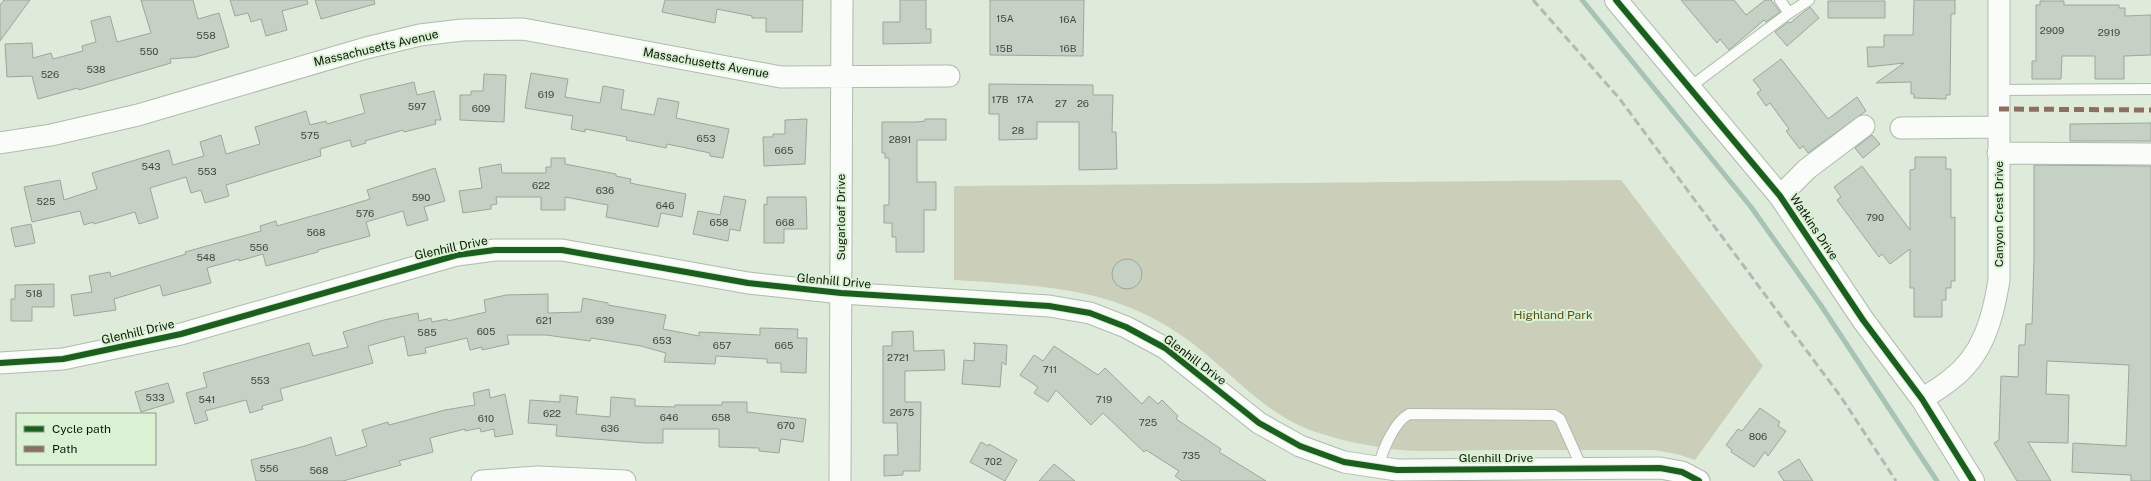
<svg xmlns="http://www.w3.org/2000/svg" width="2151" height="481" font-family="'Public Sans',sans-serif">
<rect width="100%" height="100%" fill="#deeada"/>
<path fill="#cbceb8" d="M1621,180L1763,366L1695,460L1677,454L1654,450C1600,450 1547,450 1493,450C1462,450 1422,453 1392,449C1363,445 1333,439 1305,428C1263,411 1228,370 1192,343C1117,286 1043,286 954,280V186Z"/>
<g fill="none" stroke-linecap="round" stroke-linejoin="round">
<path stroke="#a6c3b6" stroke-width="5" d="M1582,0L1751,207L1820,304L1937,481"/>
</g>
<path fill="#c6d1c6" stroke="#9ca79c" d="M4,0H30L0,41V5Z
M141,0H193L198,19L219,13L229,47L196,57L170,59L171,63L79,90L78,88L38,99L32,76L7,77L5,44L32,43L33,58L51,53L53,59L83,51L82,46L96,42L91,21L110,16L117,42L151,33Z
M230,0H307L308,4L282,11L287,30L266,36L261,19L251,22L248,13L235,16Z
M315,0H374L375,4L321,19Z
M665,0H803L802,32H766V18H752V16L717,9L715,23L662,12Z
M900,0H926V29H931V43L883,44V22H900Z
M990,0H1084L1083,56L990,55Z
M1681,0H1734L1746,15L1765,0H1771L1780,12L1766,22L1764,20L1729,50L1720,39L1717,43Z
M1914,0H1955V14H1951L1950,95H1946V99L1914,98V94H1911V82L1876,83L1904,63L1868,67L1867,47H1884V35H1913Z
M1828,1H1885V18H1828Z
M2040,1H2064V5H2119V8H2125V16L2151,15V55L2124,56V79H2095V56H2062L2061,79H2032V61H2036V5H2040Z
M1810,7L1819,18L1787,46L1775,32L1788,22L1790,23Z
M1781,59L1828,119L1857,97L1866,111L1808,153L1803,146L1800,149L1786,131L1789,129L1770,103L1766,106L1757,93L1761,90L1753,80Z
M531,73L568,79L565,97L600,103L603,86L624,90L621,109L654,115L658,98L679,102L676,118L729,129L723,158L710,156V153L667,144L666,148L626,140L627,137L585,129V132L571,129L573,116L525,108Z
M484,74L506,75L504,122L460,120V95H471V91H483Z
M414,82L417,95L434,91L441,120H435L436,124L404,132L403,130L365,141L366,143L352,147L350,140L320,149L321,156L226,185L229,196L205,203L201,190L191,193L186,177L150,188L158,218L139,224L135,212L94,224L93,222L84,225L80,211L32,222L24,187L60,180L64,200L97,189L92,173L169,150L173,165L204,156L200,142L221,135L226,154L260,144L255,127L306,111L310,125L326,121L327,124L365,113L360,95Z
M989,84L1093,85V95H1113L1112,132H1116L1117,169L1079,170V122H1037V139L999,140V114H989Z
M807,119L805,164L764,166L763,137H773V134H785V120Z
M925,119H946V140H917V182H936V210H924V252H896V237H892V223H884V205H889V158H885V153H882V122H916L925,121Z
M2151,123V141H2070V124Z
M1872,135L1880,144L1863,158L1855,148Z
M1915,157H1946V169H1951V218L1955,217V281H1951V288H1946V300H1942V317H1914V288H1910V249L1890,264L1882,254L1879,257L1837,200L1841,197L1834,187L1862,166L1910,230V170L1915,169Z
M551,158H565V164L616,174V176L631,179L630,183L686,194L682,217L661,213L658,227L606,217L608,205L565,197V210H541V197H496L497,204L491,205V209L463,213L459,191L482,188L479,168L501,164L502,173H546V167H551Z
M2034,165L2151,166V481H2131V475L2072,472L2073,443L2126,446L2129,365L2047,361L2046,394L2069,395L2068,443L2028,442L2051,481H2017L1994,443L1999,440L2001,376L2018,377L2019,345H2025L2026,324H2032L2034,259Z
M435,168L445,201L424,207L428,220L407,226L403,211L366,222L370,236L318,250V252L266,266L263,254L239,261V259L207,268L211,283L163,296L160,285L114,299L116,310L74,316L71,295L92,292L89,276L110,272L111,277L186,254L185,252L261,231L260,226L276,221L277,226L347,206L370,199L367,190Z
M724,196L746,200L740,231L730,229L728,241L693,234L698,211L720,215Z
M767,197H806L807,229H784V243H764V204L767,205Z
M31,224L35,243L15,247L11,228Z
M1112 274a15 15 0 1 1 30 0a15 15 0 1 1-30 0Z
M54,284V307H32V321H11V299H15V285Z
M548,294V313L581,312L583,298L608,303V305L666,315L663,329L699,336V332L760,335V328L798,329L797,338H807L806,373L781,372V363H767V359L716,356L715,364L664,362L666,353L641,346L591,338L590,341L546,335H507L509,344L482,350V347L470,350L467,338L425,348L426,353L408,356L404,336L368,346L373,363L280,389L283,400L262,406L263,409L250,413L246,400L205,411L208,420L195,424L186,393L207,387L203,373L309,343L313,356L348,347L343,332L384,320L418,313L419,321L431,318L432,322L447,319L448,321L486,312L484,300L506,295Z
M913,331L914,351L944,350L945,370L905,371V402H921L920,471H903V475L884,476V455H898L897,423H883V346H892V332Z
M973,343L1007,345L1006,365L1002,362L1000,387L962,384L964,360L974,361L975,344Z
M1054,346L1098,375L1105,368L1142,404L1149,396L1158,404L1162,400L1178,416L1176,419L1221,449L1219,452L1266,481H1182L1175,476L1179,471L1146,450L1144,452L1103,413L1091,425L1056,390L1048,402L1034,393L1038,387L1020,375L1034,355L1043,361Z
M168,383L174,402L141,412L135,392Z
M489,389L490,398L505,394L513,434L495,437L494,429L481,432L480,428L465,431V429L430,438L433,452L399,461L401,465L343,481H256L251,460L305,446L331,437L336,456L367,446L362,430L388,422L389,425L445,410L475,405L473,393Z
M560,395L578,397L576,414L610,417L611,397L635,399V406L675,407V405H722V402H747V412L806,419L803,442L781,439L779,453L759,451V448L719,447V429H663V443H645L556,436L557,425L528,423L530,400L560,402Z
M1760,408L1780,422L1778,426L1786,431L1768,456L1765,452L1754,467L1731,452L1732,450L1726,445L1738,429L1742,431Z
M981,442L988,446L989,444L1017,460L1005,481L970,462Z
M1799,459L1813,481H1784L1778,472Z
M1054,464L1075,481H1039Z"/>
<g fill="none" stroke-linecap="round" stroke-linejoin="round">
<g stroke="#b1baad" stroke-width="12">
<path id="service" d="M1780,0L1789,13
M1690,87L1789,13L1809,0
M1999,90L2151,89
M1378,468C1382,452 1393,423 1409,414L1554,415L1560,419L1582,468"/>
</g>
<g stroke="#b1baad" stroke-width="23">
<path id="minor" d="M1901,128L1999,127
M0,143L51,135L138,115L366,48L420,35L462,30L523,29L781,77L949,76
M1998,153L2151,154
M1780,196L1807,169L1864,126
M0,363L63,359L181,334L457,255L495,250H562L748,283L841,293L1049,306L1090,313L1126,327L1165,348L1259,423L1300,446L1344,462L1397,470L1660,468L1682,472L1699,481
M1922,399C1931,393 1942,387 1950,380C1983,356 1993,318 1999,280V0
M482,481L538,477L625,481
M840,481L842,0"/>
</g>
<g stroke="#b1baad" stroke-width="24">
<path id="tertiary" d="M1616,0L1780,196L1863,320L1922,399L1973,481"/>
</g>
<use href="#service" stroke="#fafcf9" stroke-width="10"/>
<use href="#minor" stroke="#fafcf9" stroke-width="21"/>
<use href="#tertiary" stroke="#fafcf9" stroke-width="22"/>
<path stroke="#b5b8b4" stroke-width="3" stroke-dasharray="8 4" stroke-linecap="butt" d="M1533,0L1619,98L1841,397L1896,481"/>
<path stroke="#8d6e63" stroke-width="5" stroke-dasharray="10 5" stroke-linecap="butt" d="M1999,109L2151,110"/>
<g stroke="#daf1d3" stroke-width="8">
<path id="cycleway" d="M1616,0L1780,196L1863,320L1922,399L1973,481
M0,363L63,359L181,334L457,255L495,250H562L748,283L841,293L1049,306L1090,313L1126,327L1165,348L1259,423L1300,446L1344,462L1397,470L1660,468L1682,472L1699,481"/>
</g>
<use href="#cycleway" stroke="#1b5e20" stroke-width="6"/>
</g>
<g text-anchor="middle" dominant-baseline="central" stroke-width="4" stroke-linejoin="round" paint-order="stroke">
<g font-size="10" fill="#3d463a">
<text x="1005" y="18">15A</text>
<text x="1068" y="19">16A</text>
<text x="2052" y="30">2909</text>
<text x="2109" y="32">2919</text>
<text x="206" y="35">558</text>
<text x="1004" y="48">15B</text>
<text x="1068" y="48">16B</text>
<text x="149" y="51">550</text>
<text x="96" y="69">538</text>
<text x="50" y="74">526</text>
<text x="546" y="94">619</text>
<text x="1000" y="99">17B</text>
<text x="1025" y="99">17A</text>
<text x="1061" y="103">27</text>
<text x="1083" y="103">26</text>
<text x="417" y="106">597</text>
<text x="481" y="108">609</text>
<text x="1018" y="130">28</text>
<text x="310" y="135">575</text>
<text x="706" y="138">653</text>
<text x="900" y="139">2891</text>
<text x="784" y="150">665</text>
<text x="151" y="166">543</text>
<text x="207" y="171">553</text>
<text x="541" y="185">622</text>
<text x="605" y="190">636</text>
<text x="421" y="197">590</text>
<text x="46" y="201">525</text>
<text x="665" y="205">646</text>
<text x="365" y="213">576</text>
<text x="1875" y="217">790</text>
<text x="719" y="222">658</text>
<text x="785" y="222">668</text>
<text x="316" y="232">568</text>
<text x="259" y="247">556</text>
<text x="206" y="257">548</text>
<text x="34" y="293">518</text>
<text x="544" y="320">621</text>
<text x="605" y="320">639</text>
<text x="486" y="331">605</text>
<text x="427" y="332">585</text>
<text x="662" y="340">653</text>
<text x="722" y="345">657</text>
<text x="784" y="345">665</text>
<text x="898" y="357">2721</text>
<text x="1050" y="369">711</text>
<text x="260" y="380">553</text>
<text x="155" y="397">533</text>
<text x="207" y="399">541</text>
<text x="1104" y="399">719</text>
<text x="902" y="412">2675</text>
<text x="552" y="413">622</text>
<text x="669" y="417">646</text>
<text x="721" y="417">658</text>
<text x="486" y="418">610</text>
<text x="1148" y="422">725</text>
<text x="786" y="425">670</text>
<text x="610" y="428">636</text>
<text x="1758" y="436">806</text>
<text x="1191" y="455">735</text>
<text x="993" y="461">702</text>
<text x="269" y="468">556</text>
<text x="319" y="470">568</text>
</g>
<g font-size="12" fill="#0f170c" stroke="#daf1d3">
<text transform="translate(376 48) rotate(-13)">Massachusetts Avenue</text>
<text transform="translate(706 63) rotate(10)">Massachusetts Avenue</text>
<text transform="translate(1999 214) rotate(-90)">Canyon Crest Drive</text>
<text transform="translate(841 217) rotate(-90)">Sugarloaf Drive</text>
<text transform="translate(1814 227) rotate(56)">Watkins Drive</text>
<text transform="translate(451 248) rotate(-12)">Glenhill Drive</text>
<text transform="translate(834 281) rotate(5)">Glenhill Drive</text>
<text transform="translate(138 332) rotate(-13)">Glenhill Drive</text>
<text transform="translate(1195 360) rotate(37)">Glenhill Drive</text>
<text x="1496" y="458">Glenhill Drive</text>
</g>
<g font-size="12" fill="#574f1a" stroke="#daf1d3">
<text x="1553" y="315">Highland Park</text>
</g>
</g>
<rect x="16" y="413" width="140" height="52" fill="#daf1d3" stroke="#899a83"/>
<rect x="24" y="426" width="20" height="6" fill="#1b5e20" stroke="#899a83"/>
<text x="52" y="433" font-size="12" fill="#0f170c">Cycle path</text>
<rect x="24" y="446" width="20" height="6" fill="#8d6e63" stroke="#899a83"/>
<text x="52" y="453" font-size="12" fill="#0f170c">Path</text>
</svg>
